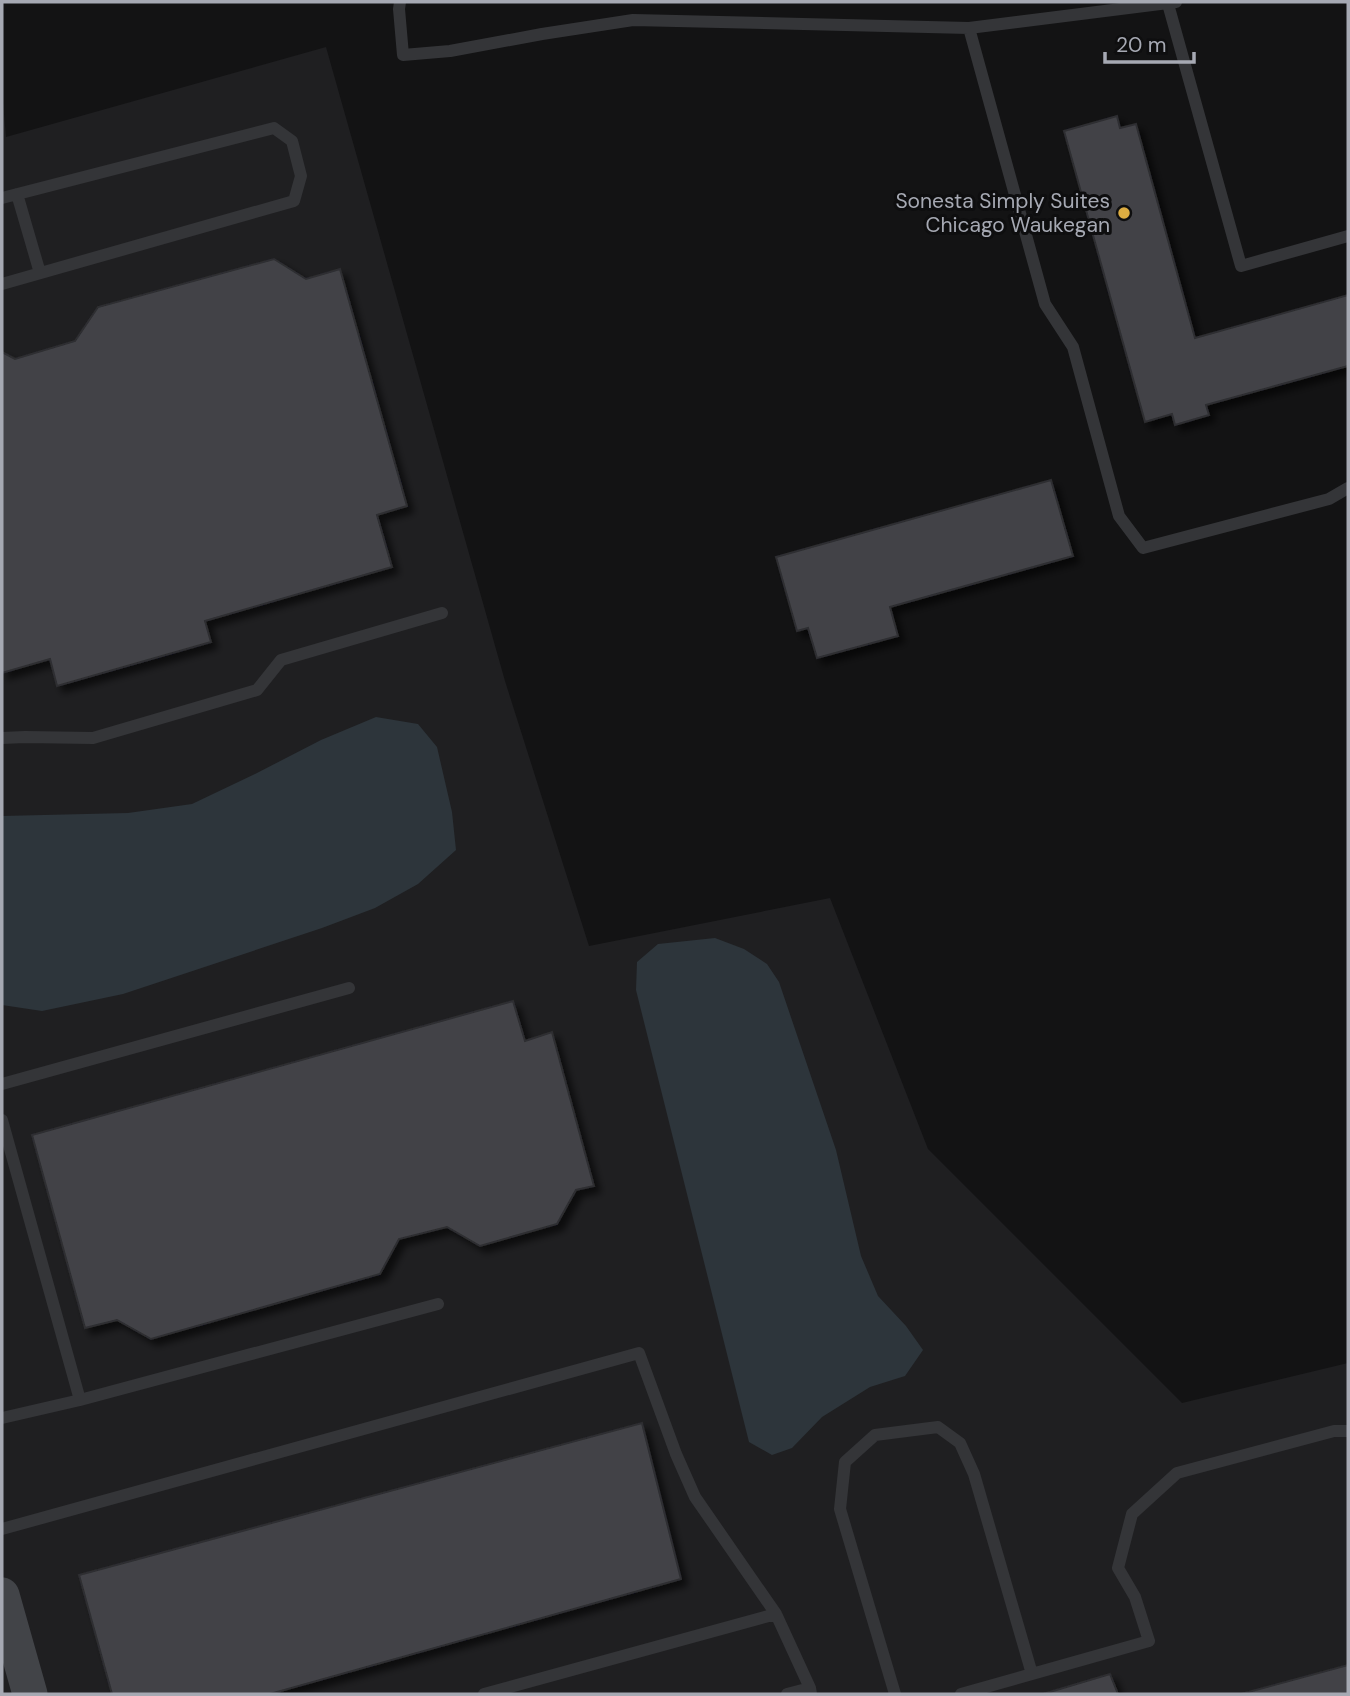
<svg xmlns="http://www.w3.org/2000/svg" width="1350" height="1696" font-family="'DM Sans',sans-serif">
<defs>
<filter id="shadow"><feDropShadow dx="6" dy="6" stdDeviation="3.5" flood-color="#0009"/></filter>
</defs>
<rect width="100%" height="100%" fill="#131314"/>
<path fill="#1f1f21" d="M326,47L505,681L589,946L830,898L928,1149L1182,1403L1348,1363V1694H2V91L6,137Z"/>
<path fill="#2d353b" d="M376,717L418,724L437,747L452,812L456,850L418,884L375,908L322,928L123,994L42,1011L2,1005V816L128,813L192,804L257,773L321,740Z
M715,938L744,949L767,964L779,982L836,1150L861,1256L878,1296L906,1326L923,1350L905,1376L870,1387L822,1417L792,1448L772,1455L749,1442L636,990L637,962L658,944Z"/>
<path fill="#424347" stroke="#2d2d30" stroke-width="2" filter="url(#shadow)" d="M1117,116L1120,128L1136,124L1195,338L1348,295V366L1206,405L1209,415L1175,425L1172,414L1145,422L1064,131Z
M274,259L306,279L340,269L407,506L377,515L392,567L205,621L211,642L57,686L50,659L2,673V352L15,359L75,341L98,307Z
M1051,480L1073,556L890,607L898,636L817,658L808,628L797,631L776,557Z
M513,1001L525,1041L552,1032L594,1186L576,1190L557,1224L480,1246L447,1227L399,1239L380,1274L151,1339L117,1320L85,1328L32,1135Z
M642,1423L681,1579L270,1694H112L79,1575Z
M1348,1665V1694H1241Z
M1110,1674L1118,1694H1043Z"/>
<g fill="none" stroke-linecap="round" stroke-linejoin="round">
<path stroke="#343538" stroke-width="12" d="M400,2L399,9L403,55L450,51L542,34L633,20L969,28L1176,2
M1168,4L1241,266L1348,236
M969,28L1045,304L1073,347L1119,516L1143,548L1329,499L1348,488
M17,194L40,273
M2,198L274,128L292,141L301,176L294,201L2,284
M2,738L25,737L93,738L257,690L281,660L442,613
M2,1084L349,988
M2,1120L80,1400L438,1304
M2,1418L80,1400
M2,1529L639,1353L676,1454L695,1497L776,1614L484,1694
M776,1614L810,1688
M787,1694L810,1688L811,1694
M895,1694L840,1509L845,1462L875,1435L938,1427L960,1443L974,1474L1032,1674
M961,1694L1149,1641L1135,1597L1118,1568L1132,1514L1177,1473L1334,1431H1348"/>
<path stroke="#424448" stroke-width="35" d="M2,1595L30,1694"/>
</g>
<circle fill="#ddad42" stroke="#0e0e0f" stroke-width="2.5" cx="1124" cy="213" r="7"/>
<g text-anchor="middle" dominant-baseline="central" stroke-width="6" stroke-linejoin="round" paint-order="stroke">
<g font-size="21" fill="#a6a9b3" stroke="#0e0e0f" text-anchor="end">
<text x="1110" y="201">Sonesta Simply Suites<tspan x="1110" dy="24">Chicago Waukegan</tspan></text>
</g>
</g>
<rect width="1350" height="1696" fill="none" stroke="#a6a9b3" stroke-width="7"/>
<path d="M1105 52v10h89v-10" fill="none" stroke="#a6a9b3" stroke-width="3.5"/>
<text x="1116" y="52" font-size="21" fill="#a6a9b3" stroke="#0e0e0f" stroke-width="5" paint-order="stroke">20 m</text>
</svg>
